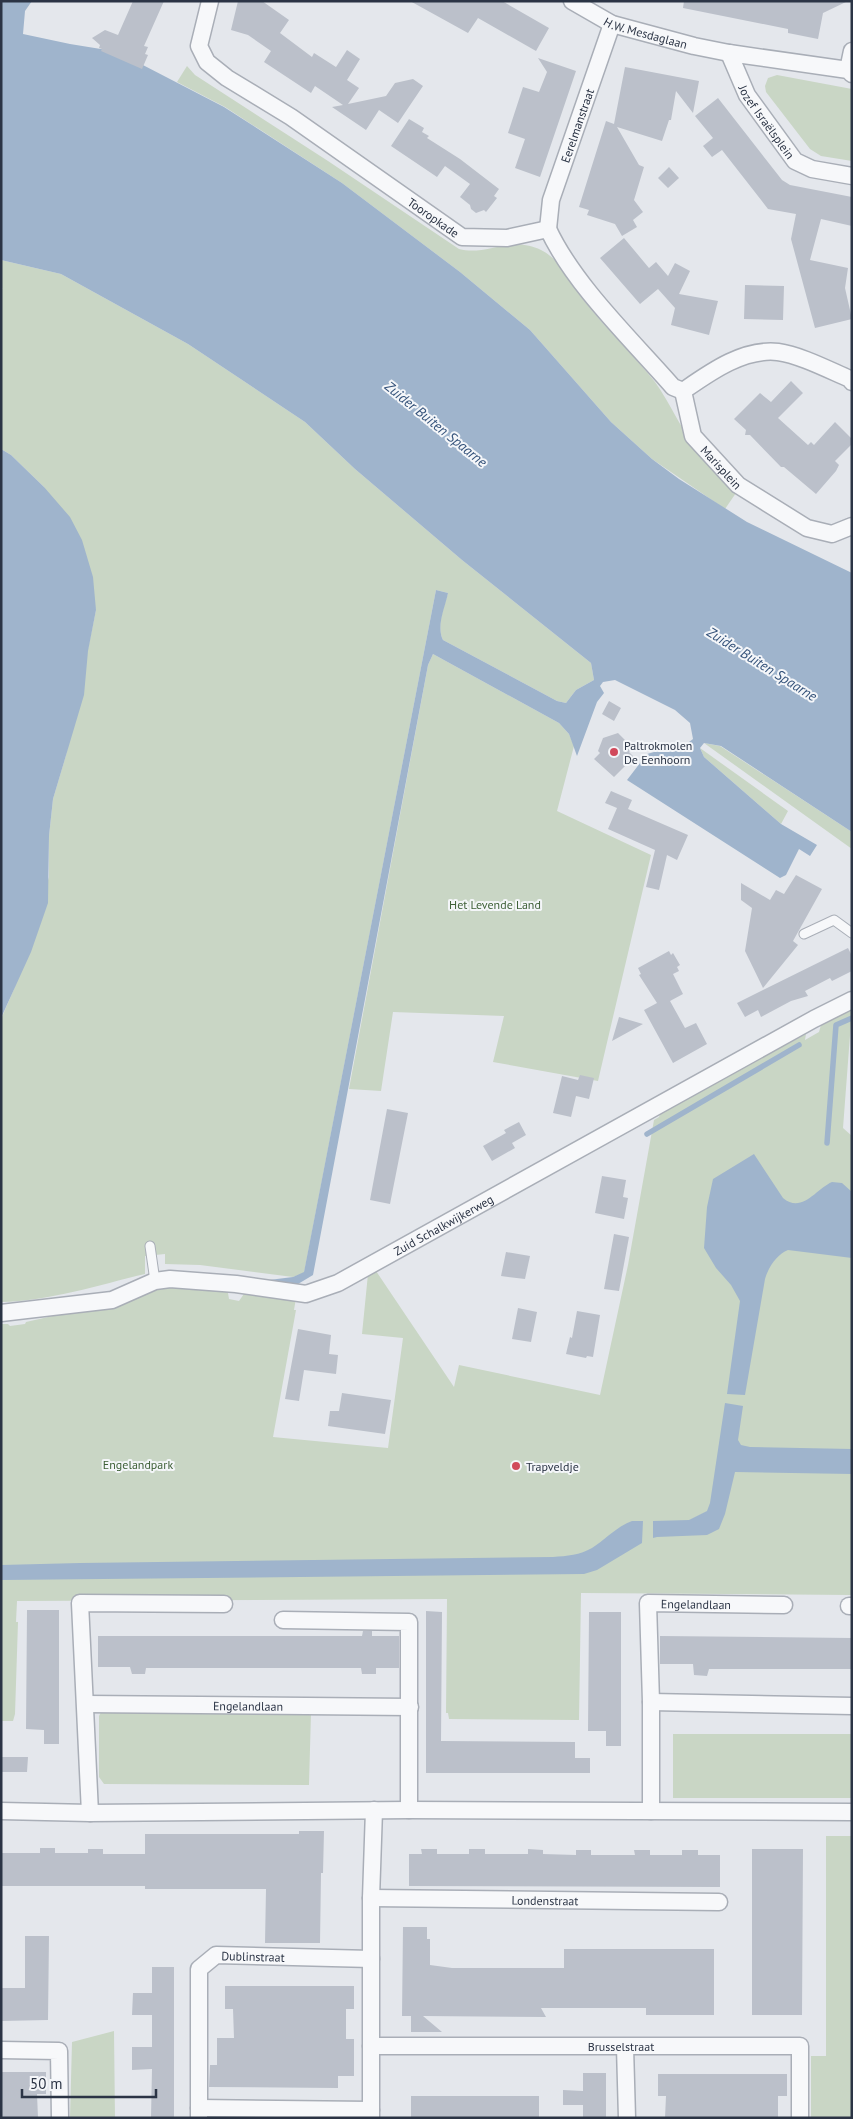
<svg xmlns="http://www.w3.org/2000/svg" width="853" height="2119" font-family="'PT Sans',sans-serif">
<rect width="100%" height="100%" fill="#e4e7ec"/>
<path fill="#c9d6c5" d="M187,66L195,75L328,161L459,249C488,256 511,235 541,250C563,261 570,284 585,302C607,330 633,354 655,382C670,403 680,427 695,447C707,464 722,478 736,493L725,509L652,459L611,422L530,330L460,272L342,183L225,107L177,82Z
M777,75L852,89V161L821,156L810,149L766,92L765,86L768,78Z
M1,260L61,274L188,344L305,422L355,469L462,560L591,663L594,680L576,690L566,703L557,701L443,640C436,626 444,608 448,593L436,590L304,1273L293,1277L200,1265L165,1264V1254L145,1256V1274C98,1285 50,1301 1,1302V1019L14,989L49,877V836L53,799L66,755L96,610L44,487L11,455L1,449V289H3L1,288Z
M433,654L559,723L569,734L574,746L557,811L651,855L598,1081L493,1062L504,1016L393,1012L381,1091L349,1089L428,665Z
M704,743L720,746L852,832V849Z
M700,748L788,811L781,824L704,757Z
M852,1009L843,1128L852,1136V1595L581,1593L579,1720L449,1719L448,1713H446L447,1599L17,1601L16,1622H18L15,1714L13,1721H1V1324H8L10,1326L25,1324L26,1322L106,1304L168,1283L227,1287L229,1299L239,1301L246,1291L296,1298L294,1310H296L273,1437L388,1448L403,1338L362,1334L368,1274L376,1271L454,1387L459,1365L600,1395L628,1265L654,1120L659,1117L660,1114L806,1034L805,1040L819,1032L821,1025Z
M101,1712L311,1713L309,1785L104,1784L99,1777V1716Z
M673,1734H852V1798H673Z
M826,1836H852V2118H811V2056H826Z
M114,2031L115,2118H70L72,2042Z"/>
<path fill="#9fb4cc" d="M1,1H32L25,11L23,34L70,44L107,50L139,63L224,107L342,183L460,272L530,330L611,422L652,459L679,479L747,522L852,573V832L721,746L704,743L700,748L704,757L781,824L817,845L810,856L799,849L786,875L780,878L627,780L647,754L689,742L693,739L690,723L675,710L615,680L603,682L600,686L604,693L597,702L577,756L569,734L559,723L433,654L428,665L313,1275L298,1284L261,1281L293,1277L304,1272L436,590L448,593C445,608 436,626 443,640L557,701L566,703L576,690L594,680L591,663L462,560L355,469L305,422L188,344L61,274L1,260Z
M1,449L11,455L44,487L70,517L82,540L93,577L96,610L88,651L84,695L53,799L49,836L48,903L31,952L1,1018Z
M754,1154L783,1198C802,1214 816,1189 832,1182L842,1183L852,1192V1258L788,1250C777,1254 768,1268 765,1279L745,1395L727,1394L740,1301L731,1285L716,1268L704,1248L707,1207L713,1179Z
M725,1403L743,1406L738,1440L741,1445L750,1447L852,1449V1474L735,1472L725,1514L719,1529L707,1535L657,1537L653,1538V1521L689,1520L707,1511L710,1503Z
M632,1521H643L642,1543L597,1570L584,1574L1,1580V1565L80,1563L553,1557C567,1556 580,1555 592,1548C606,1539 616,1527 632,1521Z"/>
<g fill="none" stroke-linecap="round" stroke-linejoin="round">
<path stroke="#9fb4cc" stroke-width="5.5" d="M647,1134L799,1045
M827,1143L836,1025L852,1018"/>
</g>
<path fill="#bbc0ca" d="M133,1H164L144,46L148,47L145,54L148,55L142,69L101,51L102,49L99,48L100,45L92,38L105,30L118,35Z
M238,1H262L289,20L280,33L312,57L314,53L336,67L347,50L360,59L347,80L359,88L348,104L386,96L395,83L413,79L423,86L398,123L379,110L366,130L332,107L343,105L315,86L311,93L264,62L271,51L248,35L231,30Z
M410,1H502L549,28L536,51L478,18L468,33Z
M684,1H848L823,13L818,39L788,33V29L683,8Z
M538,58L576,71L540,177L515,168L525,139L508,133L523,87L539,92L547,72Z
M625,67L699,81L693,113L676,91L671,120H669L662,141L617,127L639,165L644,167L634,200L643,212L633,220L637,227L622,236L615,224L587,215L589,210L579,207L606,121L614,124Z
M718,98L782,180L790,185L852,197V226L821,219L810,260L848,268L845,288L852,319L815,328L791,239L796,214L768,209L722,150L712,157L703,146L713,138L695,116Z
M409,119L424,128L422,132L429,136L427,138L460,159L499,189L494,196L497,198L486,212L484,210L476,213L471,209L470,205L460,197L470,184L445,166L437,177L391,146Z
M669,167L679,178L668,188L658,178Z
M624,238L649,268L656,262L668,276L675,263L690,271L679,294L718,301L709,335L671,325L675,308L658,289L640,304L600,258Z
M745,285L784,286L783,320L744,319Z
M791,381L803,393L778,418L808,445L811,442L814,445L835,422L852,439V444L835,461L839,465L836,471L816,494L784,467H781L750,435H745L746,430L734,419L760,393L771,402Z
M609,701L621,708L614,721L602,714Z
M618,733L633,748L629,752L634,757L614,777L594,759L600,753L598,751L603,738Z
M611,791L632,800L628,809L688,835L677,860L667,855L659,890L646,887L655,850L608,829L617,808L605,803Z
M796,875L822,889L793,941L798,945L763,988L745,951L752,908L741,900V883L770,900L776,890L784,894Z
M848,948L852,956V971L832,981L830,978L805,991L808,996L791,1001L761,1017L758,1010L745,1017L737,1003Z
M669,951L671,955L673,953L680,965L677,967L679,971L673,974L683,994L670,1001L685,1028L696,1023L707,1044L673,1063L644,1010L657,1003L639,975L641,974L638,968Z
M619,1017L643,1024L612,1041Z
M580,1075L594,1078L589,1099L576,1096L571,1117L553,1113L562,1076L578,1080Z
M387,1109L408,1113L390,1204L370,1200Z
M519,1122L526,1135L512,1143L515,1148L492,1161L483,1146L506,1133L504,1130Z
M602,1176L626,1180L623,1197L628,1198L624,1219L595,1213Z
M614,1234L629,1237L619,1291L604,1289Z
M506,1252L530,1256L525,1279L501,1276Z
M518,1308L537,1312L531,1342L512,1339Z
M577,1311L600,1315L593,1357L587,1356L586,1358L566,1354L570,1337L572,1338Z
M298,1329L331,1335L329,1354L338,1355L336,1374L304,1370L299,1401L285,1399Z
M342,1393L391,1400L385,1434L328,1426L330,1411H339Z
M27,1610H59V1744H44V1730L26,1729Z
M426,1611L442,1612L441,1741L575,1742V1758H590V1773H426Z
M589,1612H621V1746H606V1731H588Z
M363,1631H372V1636H399V1668H376V1674H362L361,1668H146L145,1674H132L130,1667H98V1636H362Z
M660,1636L852,1638V1669H709L707,1676L694,1675L693,1664H660Z
M1,1757H28L27,1772H1Z
M299,1831H324L323,1873H321L320,1943H265L266,1889H145V1886H1V1853H40V1848H55V1853H88V1849H103V1854H145V1834H299Z
M421,1849H437V1854H469V1849H485V1854H528V1849L543,1850V1854L576,1855V1850H591V1855H635L634,1850H650V1855H682V1850H698V1855H720V1887L409,1886V1854H422Z
M752,1849H803L802,2015H752Z
M403,1927H427V1939H430V1965L452,1968H564V1949H714V2015H646V2008H541L546,2017L423,2016L442,2032H411V2016H402Z
M25,1936H49L48,2020L1,2021V1988H25Z
M152,1967H174V2118L151,2117L152,2069L132,2070V2047H152V2015H132L133,1993H152Z
M225,1986H354V2009H346V2039H354V2076H338V2088L209,2087L210,2065H217V2038H234L233,2009H225Z
M1,2072H46V2094H37L38,2118H1Z
M583,2073H606V2118H583V2105H563V2090L583,2091Z
M658,2074H787V2096H778V2118H665L666,2096H658Z
M411,2096H539V2118H411Z"/>
<g fill="none" stroke-linecap="round" stroke-linejoin="round">
<g stroke="#a9aeb7" stroke-width="11">
<path id="service" d="M804,934L834,920L852,933
M150,1246L155,1281"/>
</g>
<g stroke="#a9aeb7" stroke-width="19">
<g id="minor">
<path id="s1" d="M210,1L199,46L207,62L227,78L291,117L462,237L507,238L548,229C574,285 632,340 673,387L683,391"/>
<path id="s2" d="M572,1L612,24L694,46L729,53L848,70L852,74"/>
<path id="s3" d="M729,53L747,95L795,161L812,169L852,176"/>
<path d="M848,70L852,51"/>
<path id="s4" d="M548,229L551,200L612,24"/>
<path id="s5" d="M852,382L850,379C829,370 800,355 778,352C743,348 709,373 683,391L693,436L738,485L807,528L832,534L852,526"/>
<path id="s6" d="M1,1313L112,1300L155,1281L170,1279L236,1284L306,1294L338,1283L814,1019L852,1000"/>
<path d="M849,1606H852"/>
<path d="M283,1620L409,1622V1810"/>
<path d="M651,1702L852,1706"/>
<path id="s7" d="M86,1704L410,1707"/>
<path d="M1,1811L90,1813L409,1810L852,1812"/>
<path id="s8" d="M651,1811V1702L648,1603L784,1605"/>
<path d="M90,1813L80,1603L224,1604"/>
<path id="s9" d="M371,1898L719,1902"/>
<path id="s10" d="M371,2046H800V2118"/>
<path d="M625,2047L627,2118"/>
<path d="M1,2050L59,2051L60,2118"/>
<path d="M199,2108L371,2110"/>
<path id="s11" d="M199,2118V1969L216,1955L371,1959"/>
<path d="M371,2118V1898L374,1810"/>
</g>
</g>
<use href="#service" stroke="#f7f8fa" stroke-width="9"/>
<use href="#minor" stroke="#f7f8fa" stroke-width="16"/>
</g>
<g fill="#d1495b" stroke="#f4f6f9" stroke-width="2">
<circle cx="614" cy="752" r="5"/>
<circle cx="516" cy="1466" r="5"/>
</g>
<g text-anchor="middle" dominant-baseline="central" stroke-width="4" stroke-linejoin="round" paint-order="stroke">
<g font-size="12" fill="#2b3445" stroke="#f4f6f9">
<text stroke="none"><textPath href="#s2" startOffset="81">H.W. Mesdaglaan</textPath></text>
<text stroke="none"><textPath href="#s3" startOffset="79">Jozef Israëlsplein</textPath></text>
<text stroke="none"><textPath href="#s4" startOffset="108">Eerelmanstraat</textPath></text>
<text stroke="none"><textPath href="#s1" startOffset="339">Tooropkade</textPath></text>
<text stroke="none"><textPath href="#s5" startOffset="274">Marisplein</textPath></text>
<text stroke="none"><textPath href="#s6" startOffset="465">Zuid Schalkwijkerweg</textPath></text>
<text stroke="none"><textPath href="#s8" startOffset="256">Engelandlaan</textPath></text>
<text stroke="none"><textPath href="#s7" startOffset="162">Engelandlaan</textPath></text>
<text stroke="none"><textPath href="#s9" startOffset="174">Londenstraat</textPath></text>
<text stroke="none"><textPath href="#s11" startOffset="208">Dublinstraat</textPath></text>
<text stroke="none"><textPath href="#s10" startOffset="250">Brusselstraat</textPath></text>
</g>
<g font-size="12" fill="#2b3445" stroke="#f4f6f9" text-anchor="start">
<text x="624" y="745">Paltrokmolen<tspan x="624" dy="14">De Eenhoorn</tspan></text>
<text x="526" y="1466">Trapveldje</text>
</g>
<g font-size="12" fill="#3f6138" stroke="#f4f6f9">
<text x="495" y="904">Het Levende Land</text>
<text x="138" y="1464">Engelandpark</text>
</g>
<g font-size="14" font-style="italic" fill="#34527a" stroke="#f4f6f9">
<text transform="translate(436 424) rotate(39)">Zuider Buiten Spaarne</text>
<text transform="translate(762 664) rotate(32)">Zuider Buiten Spaarne</text>
</g>
</g>
<rect width="853" height="2119" fill="none" stroke="#2b3445" stroke-width="5"/>
<path d="M22 2089v8h134v-8" fill="none" stroke="#2b3445" stroke-width="2.5"/>
<text x="30" y="2089" font-size="15" fill="#2b3445" stroke="#f4f6f9" stroke-width="4" paint-order="stroke">50 m</text>
</svg>
